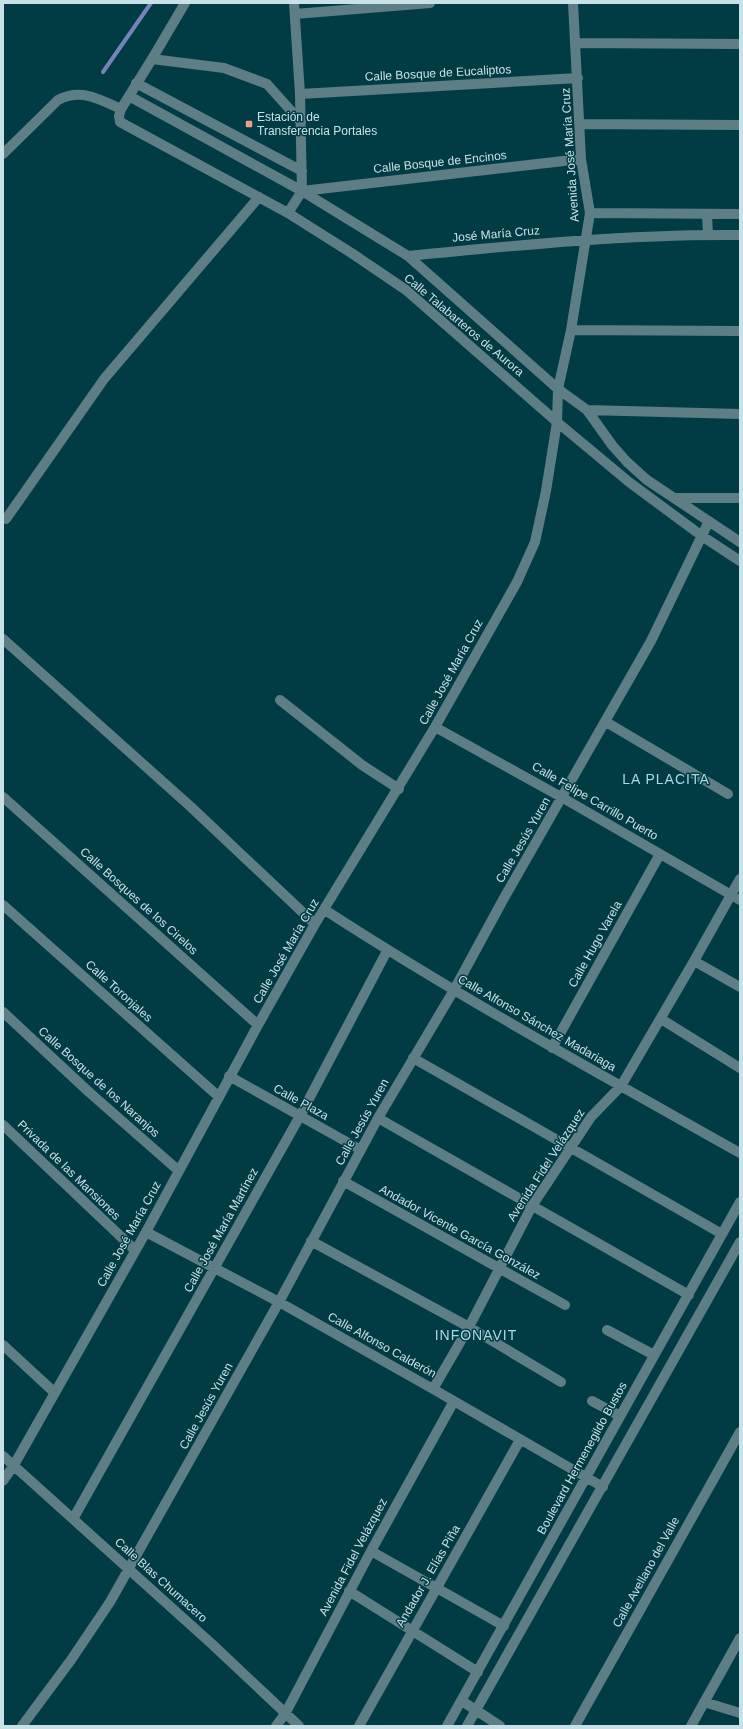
<svg xmlns="http://www.w3.org/2000/svg" width="743" height="1729" font-family="Arial,sans-serif">
<rect width="100%" height="100%" fill="#013b44"/>
<g fill="none" stroke-linecap="round" stroke-linejoin="round">
<path stroke="#7583b9" stroke-width="4" d="M103,72L151,3"/>
<path stroke="#5e7e85" stroke-width="10" d="M185,3L152,59L121,109L119,116L120,122L288,213L353,254L406,290L557,422L629,482L702,536L740,561
M294,3L300,94L302,191
M295,14L430,3
M576,43L740,44
M152,59L224,68L267,84L301,122
M136,83L302,171
M300,94L578,78
M129,96L302,191L408,256L558,389L587,410L612,445L627,462L647,480L740,542
M580,124L740,125
M3,154L58,100C81,88 99,99 121,109
M302,191L581,159
M288,213L302,191
M590,213L740,214
M707,214L708,235
M408,256C519,245 629,234 740,235
M571,330L740,331
M587,410L740,414
M675,498H740
M6,519L104,379L259,197
M3,639L191,807L315,924
M280,700L362,765L399,789
M606,722L728,794
M435,727L563,798L740,900
M3,797L258,1025
M3,905L218,1096
M325,910C459,997 600,1074 740,1153
M694,961L740,987
M3,1012L90,1093L179,1171
M661,1019L740,1068
M552,1048L660,854
M413,1058L722,1234
M229,1076L361,1150
M378,1118L689,1295
M3,1125L135,1250
M343,1181L565,1305
M146,1232L279,1302L433,1389L603,1487
M311,1241L469,1327L561,1382
M607,1330L654,1355
M3,1345L55,1393
M433,1389L469,1327L532,1206L591,1117L621,1086L694,961L740,879
M592,1401L620,1416
M3,1456L213,1645L299,1726
M3,1481L14,1465L146,1232L258,1025L315,924L435,727L517,582L535,542L546,491L557,422L558,389L571,330L590,213L581,159L573,3
M73,1519L300,1116L387,951
M371,1551L504,1626
M349,1591L478,1672
M462,1701L500,1726
M704,1702L740,1713
M22,1726L71,1660L110,1602L279,1302L378,1118L454,990L504,898L651,641L709,521
M276,1726L285,1714L371,1551L454,1401
M359,1726L520,1440
M447,1726L740,1202
M467,1726L740,1242
M575,1726L740,1432
M691,1726L740,1638"/>
</g>
<rect fill="#f49d8b" stroke="#013b44" stroke-width="1.5" x="245" y="120" width="8" height="8" rx="2"/>
<g text-anchor="middle" dominant-baseline="central" stroke-width="3" stroke-linejoin="round" paint-order="stroke">
<g font-size="12" fill="#c7e1e6" stroke="#013b44">
<text transform="translate(438 73) rotate(-3)">Calle Bosque de Eucaliptos</text>
<text transform="translate(570 155) rotate(-94)">Avenida José María Cruz</text>
<text transform="translate(440 162) rotate(-6)">Calle Bosque de Encinos</text>
<text transform="translate(496 234) rotate(-5)">José María Cruz</text>
<text transform="translate(464 325) rotate(40)">Calle Talabarteros de Aurora</text>
<text transform="translate(451 672) rotate(-61)">Calle José María Cruz</text>
<text transform="translate(595 801) rotate(30)">Calle Felipe Carrillo Puerto</text>
<text transform="translate(523 840) rotate(-60)">Calle Jesús Yuren</text>
<text transform="translate(139 901) rotate(42)">Calle Bosques de los Cirelos</text>
<text transform="translate(595 944) rotate(-61)">Calle Hugo Varela</text>
<text transform="translate(286 951) rotate(-60)">Calle José María Cruz</text>
<text transform="translate(119 991) rotate(42)">Calle Toronjales</text>
<text transform="translate(537 1023) rotate(30)">Calle Alfonso Sánchez Madariaga</text>
<text transform="translate(99 1082) rotate(42)">Calle Bosque de los Naranjos</text>
<text transform="translate(301 1102) rotate(29)">Calle Plaza</text>
<text transform="translate(362 1122) rotate(-61)">Calle Jesús Yuren</text>
<text transform="translate(546 1165) rotate(-57)">Avenida Fidel Velázquez</text>
<text transform="translate(69 1170) rotate(44)">Privada de las Mansiones</text>
<text transform="translate(221 1230) rotate(-61)">Calle José María Martínez</text>
<text transform="translate(460 1232) rotate(29)">Andador Vicente García González</text>
<text transform="translate(129 1234) rotate(-61)">Calle José María Cruz</text>
<text transform="translate(382 1345) rotate(29)">Calle Alfonso Calderón</text>
<text transform="translate(206 1406) rotate(-61)">Calle Jesús Yuren</text>
<text transform="translate(582 1458) rotate(-61)">Boulevard Hermenegildo Bustos</text>
<text transform="translate(353 1557) rotate(-62)">Avenida Fidel Velázquez</text>
<text transform="translate(646 1572) rotate(-61)">Calle Avellano del Valle</text>
<text transform="translate(428 1576) rotate(-60)">Andador J. Elías Piña</text>
<text transform="translate(161 1580) rotate(42)">Calle Blas Chumacero</text>
</g>
<g font-size="12" fill="#c7e1e6" stroke="#013b44" text-anchor="start">
<text x="257" y="117">Estación de<tspan x="257" dy="14">Transferencia Portales</tspan></text>
</g>
<g font-size="14" letter-spacing="1" fill="#a7dbe6" stroke="#013b44">
<text x="666" y="779">LA PLACITA</text>
<text x="476" y="1335">INFONAVIT</text>
</g>
</g>
<rect width="743" height="1729" fill="none" stroke="#c7e1e6" stroke-width="8"/>
</svg>
